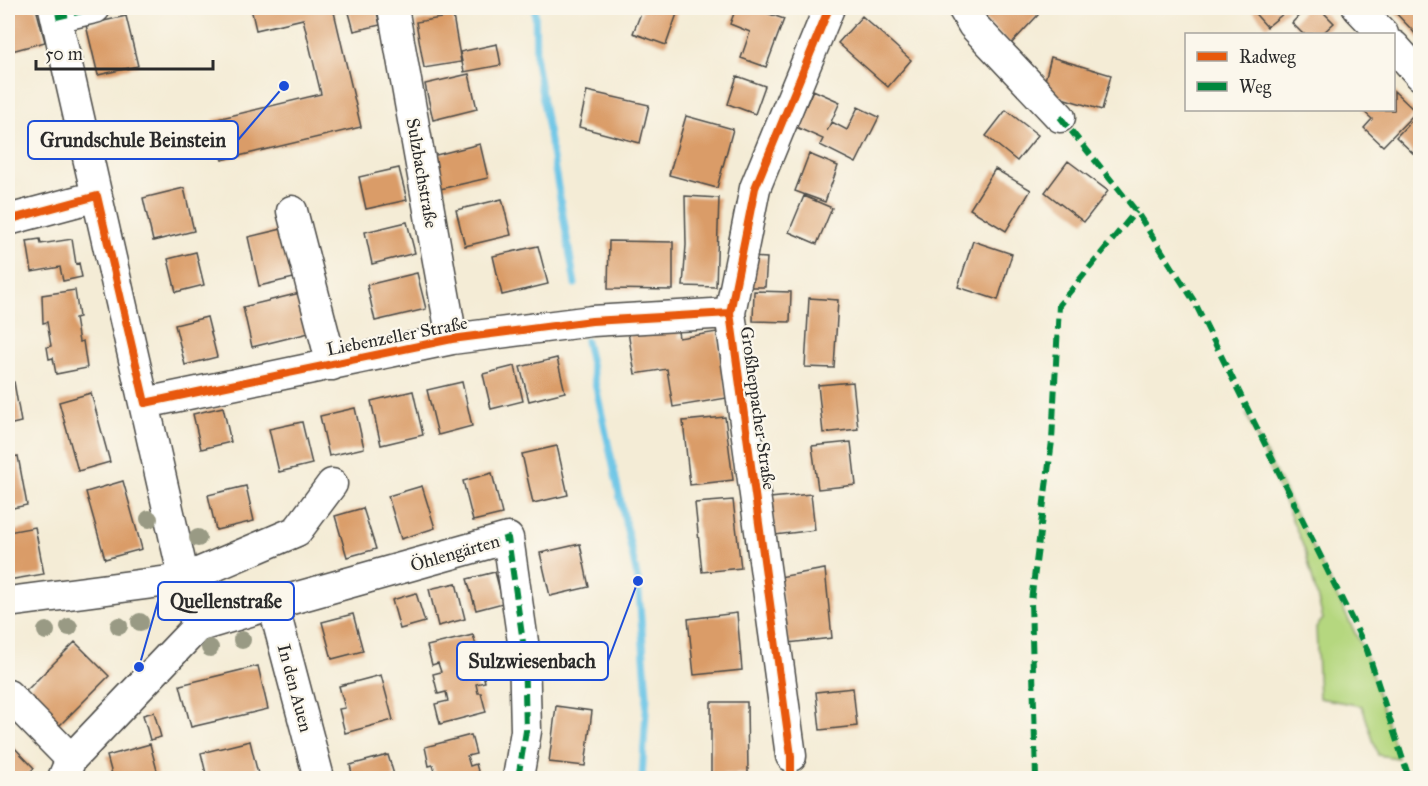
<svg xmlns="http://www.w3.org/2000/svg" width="1428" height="786" font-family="'IM FELL Great Primer',serif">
<rect width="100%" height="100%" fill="#fbf7ec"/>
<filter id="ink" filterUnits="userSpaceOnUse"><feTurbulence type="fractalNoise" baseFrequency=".0167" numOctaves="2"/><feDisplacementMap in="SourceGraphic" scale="12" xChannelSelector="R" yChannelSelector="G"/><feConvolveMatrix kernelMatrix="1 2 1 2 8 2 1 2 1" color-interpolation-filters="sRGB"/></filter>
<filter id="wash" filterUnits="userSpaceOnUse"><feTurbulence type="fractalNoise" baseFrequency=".008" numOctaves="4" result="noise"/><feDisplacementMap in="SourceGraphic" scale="24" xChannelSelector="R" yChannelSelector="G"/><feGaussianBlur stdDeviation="1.35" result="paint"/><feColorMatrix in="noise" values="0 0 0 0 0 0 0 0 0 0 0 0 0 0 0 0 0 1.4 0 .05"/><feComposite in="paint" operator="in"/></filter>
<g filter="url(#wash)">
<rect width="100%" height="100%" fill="#f4ecd6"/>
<path fill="#b5d77f" stroke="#708155" stroke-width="1.5" d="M1246,413L1365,653L1398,758L1378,755L1362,706L1319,698L1316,627L1323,619L1305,550Z"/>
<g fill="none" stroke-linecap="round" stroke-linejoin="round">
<path stroke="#69c4e6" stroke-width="7" d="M535,8L536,61L575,284
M586,341L638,581L647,695L642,778"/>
</g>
<g id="blocks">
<path fill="#da9c67" d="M8,8H36L45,42L8,52Z
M251,8H376L380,25L354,31L348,9L334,12L361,127L222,160L213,120L321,94L303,19L256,30Z
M643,8H679L666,45L633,33Z
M736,8H752L784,19L766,67L741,58L750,32L730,24Z
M995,8H1030L1038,15L1011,44L984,19Z
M1250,8H1290L1267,27Z
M1306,8H1319L1334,23L1322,34H1303L1292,23Z
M1391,8H1420V40L1412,30Z
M126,16L138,66L98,75L86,25Z
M453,16L461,62L424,68L416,22Z
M862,16L911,60L888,87L838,43Z
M497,44L501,65L464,72L460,52Z
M1051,57L1111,75L1102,110L1042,92Z
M469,74L477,109L433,120L425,84Z
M737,76L765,86L755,114L728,104Z
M813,90L840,102L827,131L832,122L847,130L858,107L879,117L856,163L820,145L823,139L796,127Z
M587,91L649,105L640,143L579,127Z
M1394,91L1416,112L1383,146L1364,128L1372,119L1362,110H1394Z
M1006,110L1038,135L1017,161L986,136Z
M1420,112V153L1417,157L1396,137Z
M686,116L733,129L717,188L669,175Z
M480,144L488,178L440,189L432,156Z
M809,154L838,166L825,202L795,191Z
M1068,161L1108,191L1084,222L1045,192Z
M399,168L407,200L366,209L359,177Z
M995,169L1031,190L1006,231L970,209Z
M184,188L194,231L153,241L143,198Z
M685,196L719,198L716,287L683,286L686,245Z
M804,196L832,208L817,244L789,232Z
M502,199L511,235L465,246L456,210Z
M407,222L415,253L372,264L365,232Z
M286,228L298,277L259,286L248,237Z
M40,239L41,244L72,239L76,264L79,263L82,277L63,281L60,267L32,272L27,241Z
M609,241L673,242V290L608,289Z
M973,241L1012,254L998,300L958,287Z
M538,246L548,284L502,295L493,256Z
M196,252L204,285L176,292L168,259Z
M749,257L767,258L765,287H748Z
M417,273L426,309L375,321L367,285Z
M75,290L79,317L75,318L79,342L83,341L87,368L56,374L53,358L49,359L47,347L51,346L47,322L43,323L42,295Z
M754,291L791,292L790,322L753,321Z
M300,293L309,333L252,347L243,307Z
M809,298L838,300L834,368L805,367Z
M207,317L217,357L185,365L175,325Z
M677,325L679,338L717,332L727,398L673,407L667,369L635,374L628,332Z
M557,358L565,392L529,401L520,367Z
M515,366L523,401L491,409L483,374Z
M14,382L21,422L8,425V383Z
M462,382L472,426L438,435L427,390Z
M853,382L858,429L823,433L818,385Z
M413,391L423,435L381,445L371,401Z
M91,393L110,462L78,471L59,402Z
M223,407L231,442L201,449L193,414Z
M355,408L364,448L329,456L320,416Z
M725,417L733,480L690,485L683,421Z
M302,422L312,464L279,472L269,429Z
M851,442L856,485L818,489L812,446Z
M557,446L568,495L533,503L522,454Z
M18,456L27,505L8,509V458Z
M492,473L502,514L473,521L463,481Z
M123,481L142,549L105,559L86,492Z
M246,486L254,521L216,530L208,495Z
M422,486L435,528L401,539L388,496Z
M811,494L815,530L775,535L770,498Z
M733,500L741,568L702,572L695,503Z
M363,508L376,549L347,557L335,516Z
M35,527L44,574L8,580V532Z
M580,544L589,587L550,596L540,553Z
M825,569L832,638L788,643L779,577Z
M495,572L503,603L476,610L467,579Z
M456,583L465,619L438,626L429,589Z
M416,593L425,622L400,629L392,600Z
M737,613L742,670L694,675L688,619Z
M353,614L363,651L332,659L322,622Z
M473,635L478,652L471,654L473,664L480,662L485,682L476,684L478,693H481L486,712L440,724L435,704L448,701L446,692L438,694L433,674L441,672L438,663L432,665L427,646Z
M75,642L109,676L56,729L22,695Z
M258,666L268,709L191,727L180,685Z
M381,675L393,720L345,733L339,709L345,708L339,686Z
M853,688L857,726L820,730L816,692Z
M711,702H747L748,774H711Z
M556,706L592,711L585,766L549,762Z
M154,712L161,737L150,740L143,715Z
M471,735L476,754L467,756L470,766L476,764L480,778H430L436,775L433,765L429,766L425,747Z
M8,741L34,768L24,778H8Z
M250,741L259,778H207L201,753Z
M150,744L159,778H113L107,756Z
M388,755L395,778H353L350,765Z"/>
</g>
</g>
<g filter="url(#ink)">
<use href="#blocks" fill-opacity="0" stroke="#494845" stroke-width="1.5"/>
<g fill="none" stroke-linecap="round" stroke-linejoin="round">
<g stroke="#494845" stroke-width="33">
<path id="minor" d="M54,8L184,579L197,627
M393,8L452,339
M963,8L973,25L1060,117
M1358,8L1383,34
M56,17L95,8
M1394,46L1420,75
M292,211L332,365
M8,220L97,196
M145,403L452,339L592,321L730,313
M8,602L184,579L297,531L332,484
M273,604L508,538L524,649L526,731L518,778
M8,695L71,759
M791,756L730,313L755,188L829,8
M63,778L71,759L197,627L273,604L319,778"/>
</g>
<use href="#minor" stroke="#fff" stroke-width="30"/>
<path stroke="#00873e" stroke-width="6" stroke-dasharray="12 6" stroke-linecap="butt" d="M56,17L95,8
M1060,117L1136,211L1194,301L1367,650L1409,778
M468,550L508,538L524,649L526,731L518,778
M1036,778L1031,601L1052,441L1059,305L1136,211"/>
<g stroke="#fbf7ec" stroke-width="11">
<path id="cycleway" d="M8,220L97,196L145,403L452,339L592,321L730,313
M791,778V756L730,313L755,188L829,8"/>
</g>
<use href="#cycleway" stroke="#e8590c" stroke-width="8"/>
</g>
<g fill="#999a84">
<circle cx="149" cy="519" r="9"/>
<circle cx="198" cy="538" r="9"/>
<circle cx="140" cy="622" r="9"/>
<circle cx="119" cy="626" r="9"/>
<circle cx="69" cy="627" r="9"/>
<circle cx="46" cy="631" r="9"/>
<circle cx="242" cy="640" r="9"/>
<circle cx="210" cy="648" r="9"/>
</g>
</g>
<g text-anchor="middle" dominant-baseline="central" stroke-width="4.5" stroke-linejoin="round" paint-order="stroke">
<g font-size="18" fill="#2b2b2b" stroke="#fbf7ec">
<text transform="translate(422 173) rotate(80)">Sulzbachstraße</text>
<text transform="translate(397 336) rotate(-11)">Liebenzeller Straße</text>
<text transform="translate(758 408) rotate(82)">Großheppacher Straße</text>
<text transform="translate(455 553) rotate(-16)">Öhlengärten</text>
<text transform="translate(295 688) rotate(75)">In den Auen</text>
</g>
</g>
<path fill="none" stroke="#1d4ed8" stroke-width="2" d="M284 86L238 140M139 667L158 601M638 581L608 661"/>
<g fill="#1d4ed8" stroke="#fbf7ec" stroke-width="2">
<circle cx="284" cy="86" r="6"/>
<circle cx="139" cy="667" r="6"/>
<circle cx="638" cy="581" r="6"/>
</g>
<g fill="#fbf7ec" stroke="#1d4ed8" stroke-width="2">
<rect x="28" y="121" width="210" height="38" rx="6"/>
<rect x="158" y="582" width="136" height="38" rx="6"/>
<rect x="457" y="642" width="151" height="38" rx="6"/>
</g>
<g font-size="20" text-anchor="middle" font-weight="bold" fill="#2b2b2b">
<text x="133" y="147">Grundschule Beinstein</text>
<text x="226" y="608">Quellenstraße</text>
<text x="532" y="668">Sulzwiesenbach</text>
</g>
<rect width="1428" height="786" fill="none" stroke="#fbf7ec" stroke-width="30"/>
<rect x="1185" y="33" width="210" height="78" fill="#fbf7ec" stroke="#a8a59f" stroke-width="1.5"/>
<rect x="1197" y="52" width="30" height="9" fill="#e8590c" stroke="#a8a59f" stroke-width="1.5"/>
<text x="1239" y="63" font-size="18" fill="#2b2b2b">Radweg</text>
<rect x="1197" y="82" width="30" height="9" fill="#00873e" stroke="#a8a59f" stroke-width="1.5"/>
<text x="1239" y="93" font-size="18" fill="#2b2b2b">Weg</text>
<path d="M36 60v9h177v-9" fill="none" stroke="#2b2b2b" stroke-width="3"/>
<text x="45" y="60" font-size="18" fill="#2b2b2b" stroke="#fbf7ec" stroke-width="4.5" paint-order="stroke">50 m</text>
</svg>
